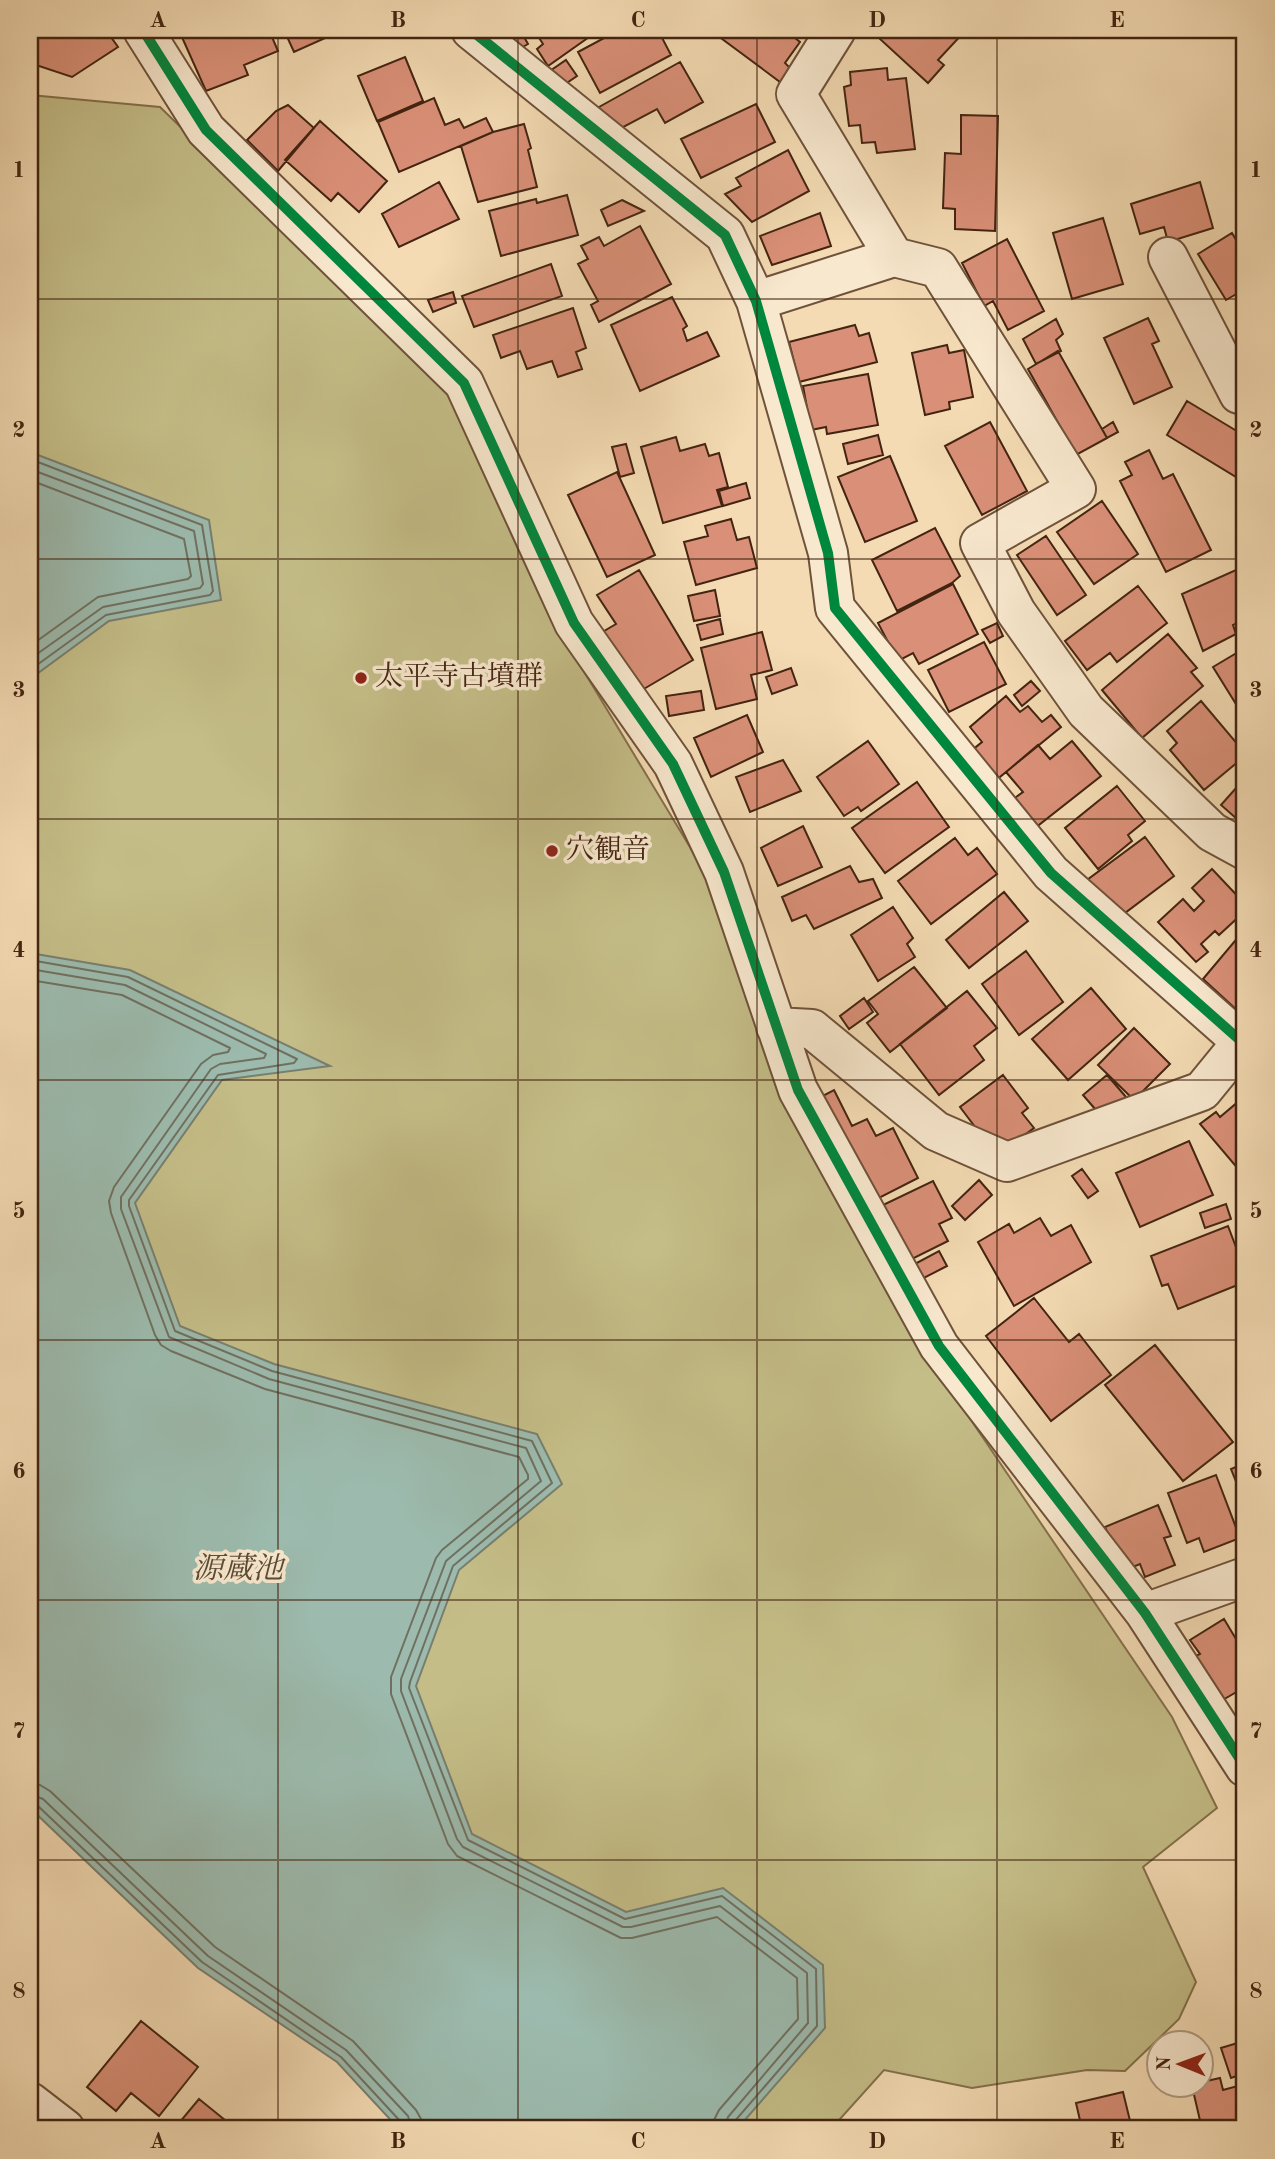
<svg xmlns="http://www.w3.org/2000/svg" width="1275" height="2159" font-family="'Old Standard TT','Noto Serif JP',serif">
<rect width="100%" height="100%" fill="#f4dbb3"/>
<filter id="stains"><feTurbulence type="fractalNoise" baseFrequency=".00286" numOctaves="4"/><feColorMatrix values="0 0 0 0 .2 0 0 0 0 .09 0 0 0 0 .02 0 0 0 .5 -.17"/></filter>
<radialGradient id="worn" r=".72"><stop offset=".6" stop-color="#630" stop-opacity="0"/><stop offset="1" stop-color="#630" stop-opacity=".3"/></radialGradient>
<path fill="#c4bd87" stroke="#84704c" stroke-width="2" d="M30,95L160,107L450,390L559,630L705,872L927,1355L1172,1717L1217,1808L1143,1867L1196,1982L1179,2019L1125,2071L1087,2070L972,2088L884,2070L831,2129H690L585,1921L436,1834L163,1359L30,982Z"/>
<path fill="#9cbbae" stroke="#787f6f" stroke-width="2" d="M30,452L209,520L221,600L109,621L30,679Z
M30,953L130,970L330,1066L222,1080L135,1203L180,1326L274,1364L537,1434L562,1484L459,1570L416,1686L472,1834L626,1912L723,1888L823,1965L825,2028L737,2129H399L337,2062L198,1968L30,1808Z"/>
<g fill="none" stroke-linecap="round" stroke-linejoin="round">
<path stroke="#707060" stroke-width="2" d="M30,459L202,525L213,591L210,595L106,615L30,670
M30,469L194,531L203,584L200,588L103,607L30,659
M30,480L184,539L191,576L188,579L98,597L30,646
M30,960L128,977L297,1059L294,1063L218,1075L129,1200V1206L175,1331L272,1371L532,1441L552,1483L453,1566L410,1682L409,1688L468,1840L625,1919L722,1896L816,1969L817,2026L734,2122L733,2129
M30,969L125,985L266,1054L264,1058L220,1064L211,1069L121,1197V1209L169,1337L269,1379L526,1448L541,1481L446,1561L401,1679V1691L457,1839L463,1847L623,1927H631L720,1906L807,1973L808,2023L728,2117L724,2129
M30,980L122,995L230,1048L228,1052L213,1055L201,1064L114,1187L109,1201L111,1213L155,1335L161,1345L171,1351L265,1389L519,1457L528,1475V1479L442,1550L436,1558L391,1677V1694L448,1844L457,1856L621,1938H632L717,1917L797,1978L798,2019L719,2110L714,2120L713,2129
M30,1784L40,1785L50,1791L215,1947L353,2041L416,2110L421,2119L423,2129
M30,1794L43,1799L208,1956L346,2050L408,2116L412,2129
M30,1803L38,1806L202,1962L341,2057L401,2122L403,2129"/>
</g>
<path fill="#da9078" stroke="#432411" stroke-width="2" d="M30,30H106L118,47L72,77L30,63Z
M195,30H269L278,51L244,65L248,75L206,91L181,35Z
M284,30H343L294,52Z
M512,30H520L528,44L521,48L491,40Z
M534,30H599L548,66L537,49L543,44Z
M619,30H658L671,55L600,93L578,52Z
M710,30H778L781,31L785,30L800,42L785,63L790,68L780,82Z
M888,30H966L938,60L944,65L928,83L880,39Z
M405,57L423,101L377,121L358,76Z
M566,60L577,76L555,91L544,75Z
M680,62L703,102L665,123L657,109L614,132L599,107Z
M887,68L888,80L906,78L915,149L877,153L875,142L862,143L860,125L849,126L844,87L851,85L850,72Z
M434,98L445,125L459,119L464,128L486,118L493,132L399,172L378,122Z
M756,104L775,142L701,178L681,139Z
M288,105L314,128L278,171L247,140L276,111Z
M961,115L998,116L995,231L955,229V209L943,208L945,153L961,154Z
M320,121L387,181L359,212L338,193L331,201L285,160Z
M524,124L531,148L528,150L537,187L478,202L461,146L493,132Z
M788,150L809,191L752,222L725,194L741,186L736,178Z
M439,182L459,219L399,247L382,214Z
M1200,182L1213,228L1168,242L1164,227L1140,234L1131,204Z
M567,195L578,235L501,256L489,211L536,199L537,203Z
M622,200L644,211L608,226L601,210Z
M820,213L831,246L772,265L760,236Z
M1103,218L1123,284L1072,299L1053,233Z
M640,226L671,284L599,322L591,305L598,301L578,264L588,259L581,246L599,237L604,246Z
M1232,233L1245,255V289L1226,300L1198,254Z
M1007,239L1044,311L1008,330L993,301L984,306L962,263Z
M551,264L562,296L474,327L462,296Z
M453,292L456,303L433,312L428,300Z
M672,297L687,326L683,329L687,341L707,332L719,356L640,391L611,325Z
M573,308L586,348L576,352L582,369L558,377L552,361L527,369L520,351L501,358L493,335Z
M1148,318L1159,341L1152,344L1172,387L1134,404L1104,338Z
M1056,319L1063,334L1056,340L1061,351L1036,364L1023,339Z
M855,325L859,336L869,333L877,362L799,382L789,342Z
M947,345L949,353L964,350L973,397L949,402L950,409L925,415L912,353Z
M1058,351L1107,438L1076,455L1028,369Z
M868,374L878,425L827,434L826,427L811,430L803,386Z
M1187,401L1245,436V472L1241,480L1167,435Z
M990,422L1027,491L982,515L945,446Z
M1113,422L1118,432L1107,438L1102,429Z
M878,435L883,455L848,464L843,444Z
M676,437L680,451L705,444L709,456L719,453L728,487L717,490L722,506L663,523L641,447Z
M626,444L634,473L620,477L612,447Z
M1149,450L1163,479L1173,474L1211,550L1166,572L1120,481L1132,475L1125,462Z
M890,456L917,521L865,542L838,477Z
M617,472L655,555L607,577L568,495Z
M746,483L750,498L723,506L719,491Z
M1102,501L1138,554L1094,584L1057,532Z
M731,519L737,540L749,537L757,568L696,585L684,542L708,536L705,526Z
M935,528L960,576L952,583L897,611L872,560Z
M1046,536L1086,595L1057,615L1017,555Z
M1245,566V603L1238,606L1242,621L1233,625L1236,634L1203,651L1182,594Z
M639,570L693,660L637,693L599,634L616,624L597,595Z
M953,584L978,634L919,664L913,653L898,661L878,623Z
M1138,586L1167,623L1117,662L1110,653L1087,670L1065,641Z
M715,590L720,616L694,621L688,596Z
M720,619L723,634L701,640L697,625Z
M997,623L1003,636L990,643L982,630Z
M762,632L772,670L751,675L757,699L716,709L701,648Z
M1168,634L1197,668L1191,672L1203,686L1142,738L1102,690Z
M984,642L1006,684L949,712L928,670Z
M1245,648V717H1244L1213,667Z
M791,668L797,685L772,694L766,677Z
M1031,681L1040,691L1022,706L1014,695Z
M701,691L704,710L669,716L666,696Z
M1006,696L1020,712L1028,706L1042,722L1051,715L1061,727L995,781L971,751L982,742L970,727Z
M1201,701L1245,753V756L1204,790L1170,750L1177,743L1167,731Z
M747,715L763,752L711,777L694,738Z
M868,741L899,784L861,811L858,807L844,816L817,777Z
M1072,741L1101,776L1035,828L1012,800L1023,792L1006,772L1038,745L1050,759Z
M783,760L801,791L750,812L736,777Z
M1245,778V826L1221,805Z
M917,782L949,827L885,873L852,828Z
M1117,786L1145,821L1128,835L1132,841L1098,869L1065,828Z
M803,826L822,867L778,886L761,848Z
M1145,837L1174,876L1117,919L1087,880Z
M955,838L968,855L977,848L997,874L931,924L898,881Z
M850,866L859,882L873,879L882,898L814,929L806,915L792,921L782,897Z
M1212,869L1245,904V911L1219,935L1215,931L1201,944L1208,952L1196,962L1158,922L1183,899L1194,911L1204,901L1192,888Z
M1004,892L1028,921L969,968L946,940Z
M893,907L913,938L907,944L915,957L878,981L851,935Z
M1245,929V1004L1239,1012L1203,979Z
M1026,951L1063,1002L1019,1035L982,984Z
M914,967L947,1008L890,1052L867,1023L878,1014L868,1001Z
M1091,988L1126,1029L1068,1080L1032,1039Z
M967,991L997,1028L974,1046L984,1060L939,1095L900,1044Z
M864,998L873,1012L849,1029L840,1016Z
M1134,1028L1170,1064L1134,1100L1098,1065Z
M1003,1075L1028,1108L1022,1113L1034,1128L1007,1148L999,1137L988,1144L960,1107Z
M1107,1075L1126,1097L1102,1117L1083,1095Z
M834,1090L852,1126L867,1119L876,1136L893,1128L918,1178L873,1201L815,1100Z
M1245,1096V1177L1200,1124L1216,1112L1220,1117Z
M1189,1141L1213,1195L1140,1227L1116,1173Z
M1082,1169L1098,1191L1088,1198L1072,1176Z
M979,1180L992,1195L965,1220L952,1206Z
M933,1181L952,1218L939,1224L948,1241L908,1261L881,1206Z
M1226,1204L1231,1219L1205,1228L1200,1213Z
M1040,1218L1051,1236L1071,1225L1091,1262L1014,1306L978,1242L1009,1224L1014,1233Z
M1228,1226L1245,1271V1282L1178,1309L1168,1284L1162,1286L1151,1256Z
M939,1251L947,1266L918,1281L911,1266Z
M1034,1298L1069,1342L1079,1334L1111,1375L1051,1421L986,1336Z
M1155,1345L1233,1442L1183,1481L1105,1385Z
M1245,1463V1504L1231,1469Z
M1216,1475L1240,1538L1204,1552L1199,1538L1187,1543L1168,1493Z
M1158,1505L1171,1536L1164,1538L1175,1565L1145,1577L1140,1564L1123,1571L1105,1527Z
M1224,1619L1245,1654V1687L1221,1701L1194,1657L1200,1654L1190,1640Z
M141,2021L198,2067L159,2116L131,2093L116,2111L87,2087Z
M1244,2041L1245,2073L1231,2078L1221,2048Z
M1220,2078L1223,2090L1245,2084V2129H1202L1192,2086H1202V2082Z
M1123,2092L1132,2129H1082L1076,2103Z
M199,2099L236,2129H174Z"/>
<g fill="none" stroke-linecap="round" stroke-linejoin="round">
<g stroke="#6f523a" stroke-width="42">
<path id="minor" d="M143,30L206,130L464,383L574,623L673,764L724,872L798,1090L939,1346L1145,1613L1245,1767
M471,30L725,235L756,301L828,553L835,608L1051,873L1242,1042L1245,1038
M894,257L938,268L1076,489L980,543L1016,612L1086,711L1212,832L1245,850
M1168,257L1239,394L1245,392
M756,301L894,257L796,94L836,30
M776,1027L812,1029L936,1131L1007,1162L1202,1091L1242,1042
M1145,1613L1245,1577
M30,2102L65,2129"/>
</g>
<use href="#minor" stroke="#f8e8ce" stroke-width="38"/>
<g stroke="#f8e8ce" stroke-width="15">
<path id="cycleway" d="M143,30L206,130L464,383L574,623L673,764L724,872L798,1090L939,1346L1145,1613L1245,1767
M471,30L725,235L756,301L828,553L835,608L1051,873L1242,1042L1245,1038"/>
</g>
<use href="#cycleway" stroke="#00873e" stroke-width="10"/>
</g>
<path fill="none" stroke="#432411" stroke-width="2" stroke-opacity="0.55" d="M278,30V2129M518,30V2129M757,30V2129M997,30V2129M30,299H1245M30,559H1245M30,819H1245M30,1080H1245M30,1340H1245M30,1600H1245M30,1860H1245"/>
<g fill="#8f2418" stroke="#f8e8ce" stroke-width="2.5">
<circle cx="361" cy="678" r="7"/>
<circle cx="552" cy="851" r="7"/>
</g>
<g text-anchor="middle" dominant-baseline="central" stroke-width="7" stroke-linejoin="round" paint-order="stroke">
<g font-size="28" fill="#432411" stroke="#f8e8ce" text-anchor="start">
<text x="375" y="678">太平寺古墳群</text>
<text x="566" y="851">穴観音</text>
</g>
<g font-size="30" font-style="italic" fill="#594a38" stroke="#f8e8ce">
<text x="238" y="1570">源蔵池</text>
</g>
</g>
<rect width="1275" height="2159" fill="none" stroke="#f4dbb3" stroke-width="77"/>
<g transform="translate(1180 2064) rotate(271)"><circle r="33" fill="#f8e8ce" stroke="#b09a82" stroke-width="2"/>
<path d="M0-5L12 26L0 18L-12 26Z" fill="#8f2418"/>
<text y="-10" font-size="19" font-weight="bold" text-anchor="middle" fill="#432411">N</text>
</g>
<rect x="38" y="38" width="1198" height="2082" fill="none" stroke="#432411" stroke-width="2.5"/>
<g font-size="23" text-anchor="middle" font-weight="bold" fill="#432411">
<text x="158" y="27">A</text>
<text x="398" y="27">B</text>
<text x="638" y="27">C</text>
<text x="877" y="27">D</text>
<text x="1117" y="27">E</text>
<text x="19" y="177">1</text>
<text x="1256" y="177">1</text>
<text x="19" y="437">2</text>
<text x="1256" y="437">2</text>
<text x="19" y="697">3</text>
<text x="1256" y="697">3</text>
<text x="19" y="957">4</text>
<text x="1256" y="957">4</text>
<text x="19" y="1218">5</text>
<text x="1256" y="1218">5</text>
<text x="19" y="1478">6</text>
<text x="1256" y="1478">6</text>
<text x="19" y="1738">7</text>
<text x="1256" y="1738">7</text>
<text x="19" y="1998">8</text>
<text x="1256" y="1998">8</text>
<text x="158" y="2148">A</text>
<text x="398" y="2148">B</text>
<text x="638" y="2148">C</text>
<text x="877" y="2148">D</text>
<text x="1117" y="2148">E</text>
</g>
<rect width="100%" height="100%" filter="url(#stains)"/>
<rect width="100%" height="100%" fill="url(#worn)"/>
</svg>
